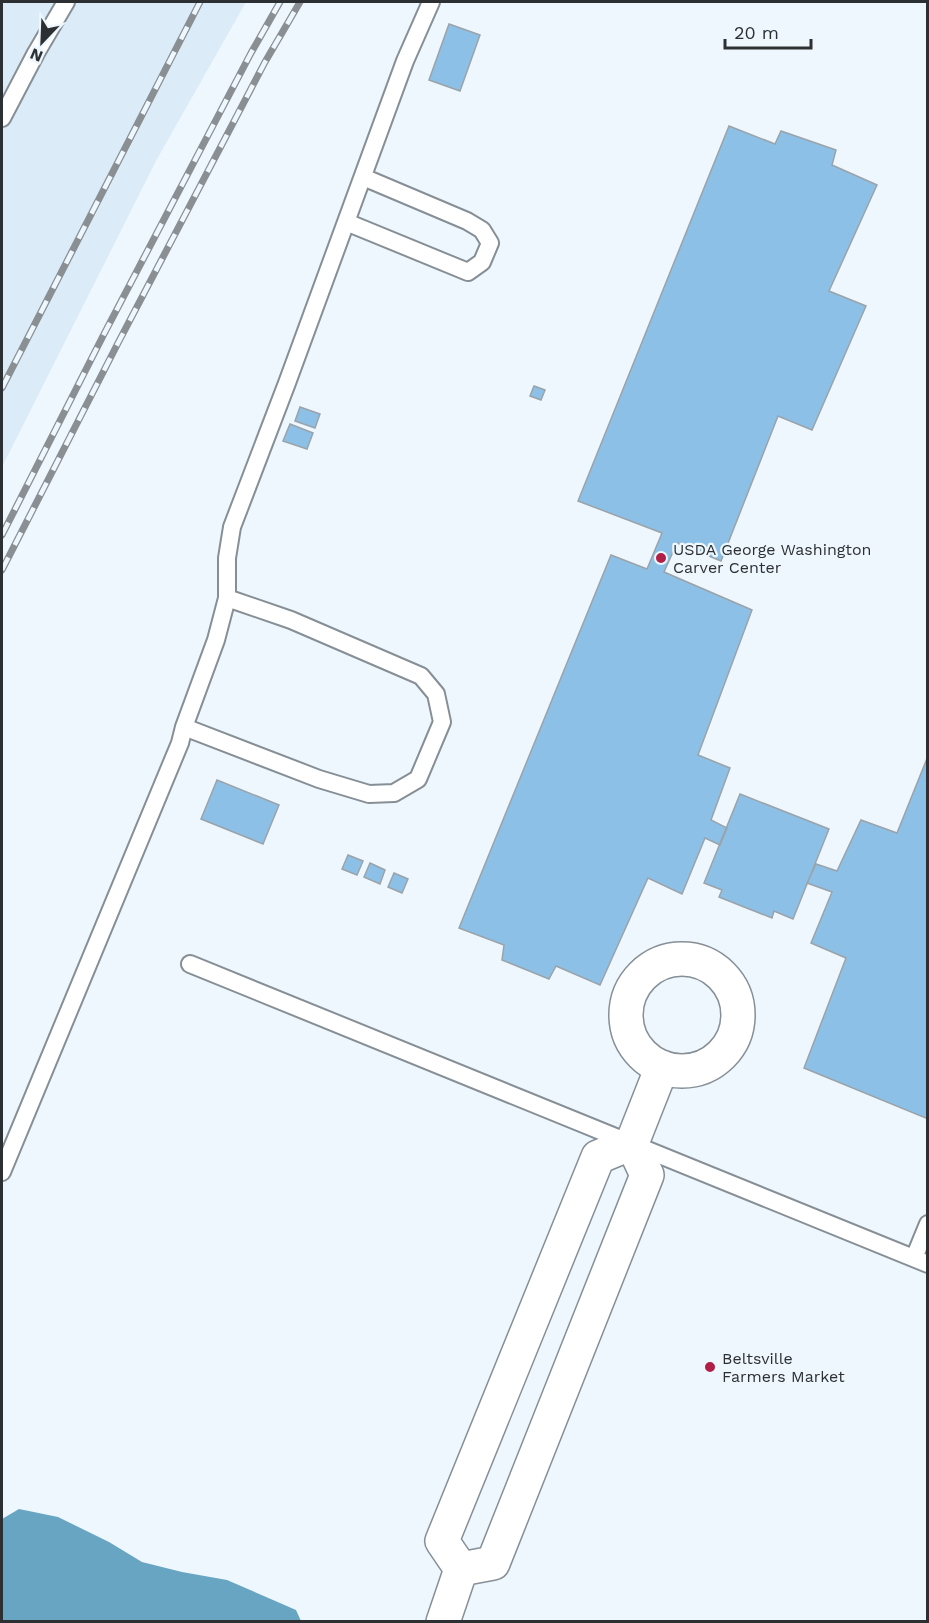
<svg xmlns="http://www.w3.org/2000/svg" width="929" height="1623" font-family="'Work Sans',sans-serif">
<rect width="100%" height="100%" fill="#eef7fe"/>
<path fill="#dbebf7" d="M2,2H246L157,159L2,467Z"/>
<path fill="#68a5c3" d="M19,1509L58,1517L109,1542L142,1562L182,1572L227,1580L296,1610L301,1621H2V1519Z"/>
<path fill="#8dc0e7" stroke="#9aa3a9" stroke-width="1.5" d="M449,24L480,35L460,91L429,80Z
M729,126L775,144L781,131L836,150L832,165L877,185L829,291L866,306L812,430L778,416L721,561L677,543L664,572L752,610L698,755L730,768L711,820L727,828L720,845L705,838L682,894L648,878L600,985L556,966L549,979L502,960L504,945L459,928L611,555L647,569L662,533L578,501Z
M534,386L545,390L541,400L530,396Z
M300,407L320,414L315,428L295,421Z
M290,424L313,433L307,449L283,441Z
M928,756V1119L804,1068L846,958L811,943L832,892L807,883L816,864L837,871L861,820L897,833Z
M217,780L279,805L263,844L201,819Z
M740,794L829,829L793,919L774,911L772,918L719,897L722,890L704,883Z
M348,855L363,861L357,875L342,869Z
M370,863L385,870L380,884L364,877Z
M394,873L408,879L402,893L388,887Z"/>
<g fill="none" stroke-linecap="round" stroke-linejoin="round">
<g stroke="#878f96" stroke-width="20">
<path id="service" d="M2,118L36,53L66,2
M346,222L468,272L482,262L490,243L482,230L467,221L363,177
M184,727L319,779L369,794L394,793L418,779L442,722L436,694L421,676L291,620L227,598
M190,964L928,1264
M2,1172L180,743L184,727L216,640L227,598V558L232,527L287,383L405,61L431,2
M914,1258L928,1224"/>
</g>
<g stroke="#878f96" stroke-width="36">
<path id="minor" d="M626 1015a56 56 0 1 1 112 0a56 56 0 1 1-112 0Z
M461,1569L442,1541L598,1157L632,1143L662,1067
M461,1569L493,1563L647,1175L632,1143
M443,1622L461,1569"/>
</g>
<use href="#service" stroke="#fff" stroke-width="16"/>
<use href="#minor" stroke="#fff" stroke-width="33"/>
<g stroke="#898f93" stroke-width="7">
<path id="rail" d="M2,388L200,2
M2,535L104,334L251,53L280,2
M2,570L118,343L265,62L300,2"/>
</g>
<use href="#rail" stroke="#eef7fe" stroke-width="4.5" stroke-dasharray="14" stroke-linecap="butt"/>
</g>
<g fill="#b11f47" stroke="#eef7fe" stroke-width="2">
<circle cx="661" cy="558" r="6"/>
<circle cx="710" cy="1367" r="6"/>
</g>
<g text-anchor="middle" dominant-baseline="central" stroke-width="4.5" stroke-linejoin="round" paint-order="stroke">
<g font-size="16" fill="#2c3032" stroke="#eef7fe" text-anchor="start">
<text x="673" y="549">USDA George Washington<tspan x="673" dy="18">Carver Center</tspan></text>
<text x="722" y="1358">Beltsville<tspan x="722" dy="18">Farmers Market</tspan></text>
</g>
</g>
<rect width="929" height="1623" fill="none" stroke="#2c3032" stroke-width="6"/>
<g transform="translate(42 42) rotate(203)" stroke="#eef7fe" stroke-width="4.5" paint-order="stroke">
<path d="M0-4.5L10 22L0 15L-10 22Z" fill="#2c3032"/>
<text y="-9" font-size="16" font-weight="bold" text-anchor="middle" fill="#2c3032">N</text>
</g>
<path d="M725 39v9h86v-9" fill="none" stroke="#2c3032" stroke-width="3"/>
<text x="734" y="39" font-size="18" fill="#2c3032" stroke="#eef7fe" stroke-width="4.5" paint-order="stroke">20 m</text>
</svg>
